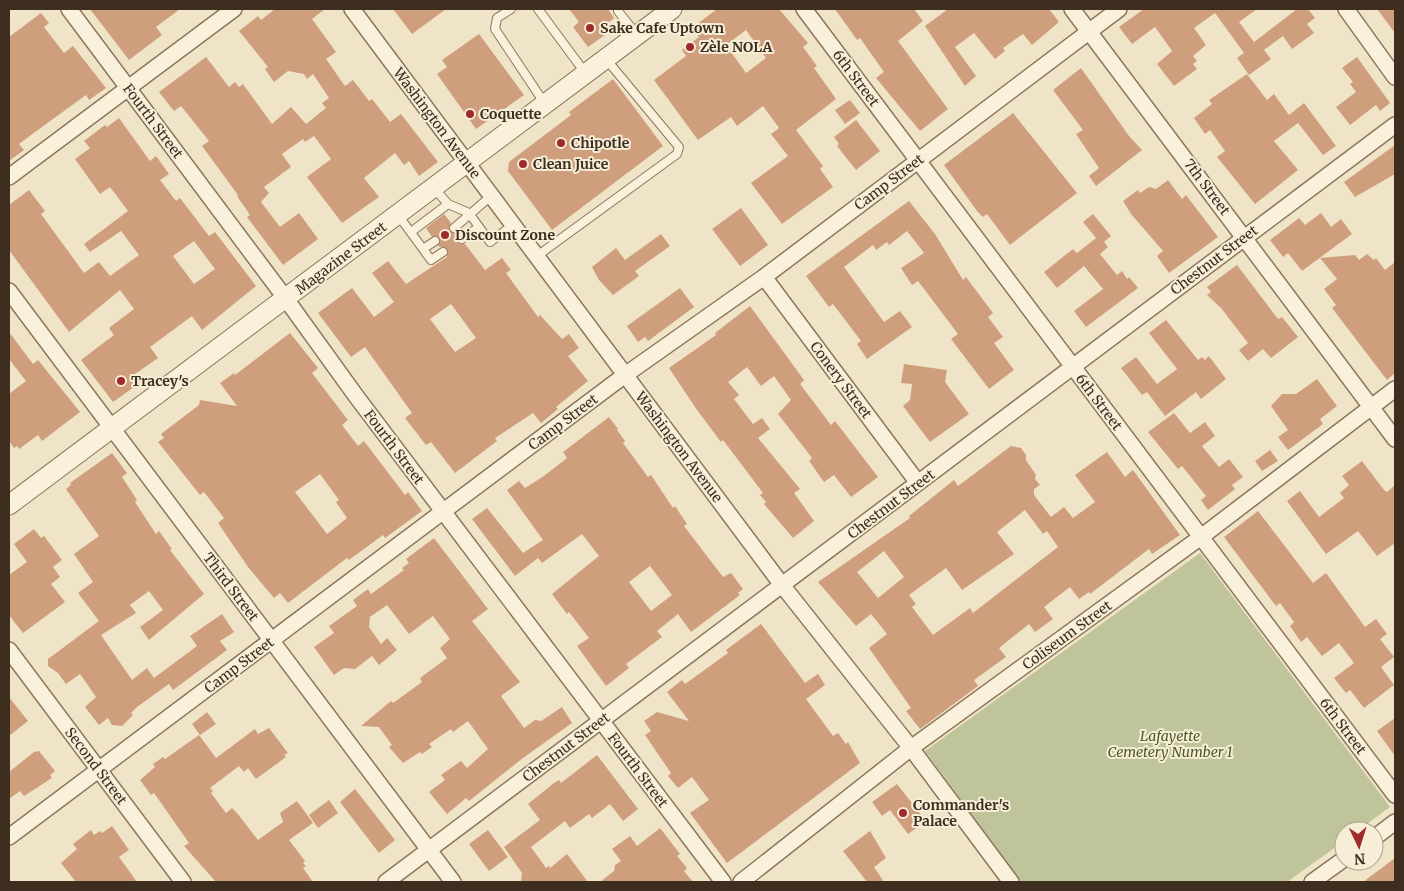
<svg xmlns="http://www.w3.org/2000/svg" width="1404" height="891" font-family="Merriweather,serif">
<rect width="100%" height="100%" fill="#f0e4c8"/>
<path fill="#bfc49a" d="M1200,553L1390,807L1357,831H1344V841L1287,882H1021L925,751Z"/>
<path fill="#cf9f7d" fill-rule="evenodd" d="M90,9H180L156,27L162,35L129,60Z
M275,9H325L312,19L336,52L326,59L345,86L353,80L369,101L372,99L390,122L401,114L438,162L419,176L409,161L404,165L395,153L364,178L379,197L342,223L307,177L331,159L314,136L305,142L303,139L282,154L291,167L264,187L269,193L261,202L280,227L299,213L318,239L283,265L247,217L250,215L237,196L238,195L202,146L209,141L181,106L174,111L159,92L206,57L229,87L235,82L239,87L243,84L272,124L291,107L306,124L326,108L322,103L329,98L313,74L307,79L304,74L288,71L274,82L265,69L268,67L239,31L258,16L261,20Z
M393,9H446L412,34Z
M569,9H608L614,18L604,26L609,32L588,47L573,27L579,22Z
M717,9H779L808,43L803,47L817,66L814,68L836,99L796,130L823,166L820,169L833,187L782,224L751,183L788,156L771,134L779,128L763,106L737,126L731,117L698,140L654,80L686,56L682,50L699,37L692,28ZM746,30L766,58L746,73L726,45Z
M835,9H914L923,21L898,41L948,109L920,131L876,78L884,72L860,38L857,40Z
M948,9H1049L1059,22L1032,45L1023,34L1003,48L1005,51L995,59L974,33L955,47L976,76L965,86L925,26Z
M1144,9H1257L1239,22L1254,42L1297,9H1308L1315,18L1307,24L1314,33L1292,49L1283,36L1264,50L1271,59L1249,75L1237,58L1244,53L1215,13L1194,28L1206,45L1193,56L1197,61L1193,64L1197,69L1174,86L1157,64L1172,51L1155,27L1132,44L1119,27Z
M1377,9H1395V33Z
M41,13L49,23L44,27L64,53L73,46L106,88L89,100L86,95L31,135L19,144L24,150L9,161V37Z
M479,34L524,95L476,129L437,74L447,67L442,60Z
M1357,57L1390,103L1380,111L1376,105L1350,125L1336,107L1356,92L1350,84L1353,82L1342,68Z
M1081,68L1129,136L1142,150L1096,186L1089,176L1099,168L1076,134L1083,130L1053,90Z
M1247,74L1267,100L1274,94L1289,115L1304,103L1336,146L1323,155L1298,123L1274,141L1298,170L1255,204L1217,157L1225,151L1210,130L1205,134L1194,118L1212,104L1209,100Z
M613,79L663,146L552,230L508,171L509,162L571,115L569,112Z
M850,100L860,113L845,124L835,110Z
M1013,113L1077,193L1010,245L987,214L983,217L977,211L944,165Z
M119,118L150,161L156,156L169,174L160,180L176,201L180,198L209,236L215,232L256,286L202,330L192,316L150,347L158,358L135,374L141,382L113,402L81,360L114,335L109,328L134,309L120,290L69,332L9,250V205L29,190L45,211L41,214L84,273L99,262L110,276L139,255L121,231L90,252L84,244L128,211L110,187L100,194L75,159L90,148L84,141L105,125L107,127ZM194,241L215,269L194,284L173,256Z
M856,120L880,151L856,170L837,146L839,144L834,137Z
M1395,145V174L1355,197L1344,182Z
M1168,180L1182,199L1186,195L1218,237L1169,273L1157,256L1163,251L1131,214L1123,201L1138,190L1140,193L1149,187L1156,189Z
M909,201L935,234L963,280L966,277L993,313L988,317L1003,337L994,343L1014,370L989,389L951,339L958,334L918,281L912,285L901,268L924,253L907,231L889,245L887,242L876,250L873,245L844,267L884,322L900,311L912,327L867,359L857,344L861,341L833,304L829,307L806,276Z
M741,208L768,245L740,266L712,229Z
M1321,213L1331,227L1341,219L1352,234L1302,271L1288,253L1283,257L1270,240L1299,218L1305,225Z
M444,214L451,223L449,231L457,233L458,243L465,244L485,270L502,258L511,270L506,273L538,317L540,315L562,339L569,334L579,348L568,356L588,381L556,407L558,409L541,423L533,413L495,438L497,441L455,473L431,442L426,445L405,418L412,413L365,347L351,357L318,313L352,288L374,317L394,302L372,273L388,261L406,284L447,257V249L438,246L439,238L432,237L426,228ZM451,304L476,338L455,352L430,319Z
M1093,214L1111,236L1104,242L1108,247L1100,254L1117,275L1122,271L1127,279L1129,277L1138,288L1086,327L1074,311L1103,289L1084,266L1057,288L1044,272L1073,249L1077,253L1096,238L1083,222Z
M661,234L670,246L635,271L639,276L613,295L599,280L592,267L616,248L625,260Z
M1367,254L1374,260L1376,258L1385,270L1395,262V373L1387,380L1332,308L1336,305L1324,289L1337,279L1320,258L1355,255L1359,260Z
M1237,265L1278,319L1282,317L1298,337L1271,358L1263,349L1248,361L1239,350L1248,343L1221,308L1207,295L1211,292L1207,287Z
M680,288L694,307L648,341L645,337L638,342L627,326Z
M750,306L804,380L800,384L831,425L835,421L878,477L851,497L834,475L824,482L809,461L812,458L778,414L791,400L774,376L761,386L747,367L728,382L739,395L734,399L753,424L762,418L770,429L758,438L800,489L794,493L814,521L793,538L764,504L766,502L760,495L763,493L723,440L721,442L697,410L669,368L716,335L715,333Z
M1166,320L1198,360L1202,357L1205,360L1209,356L1226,379L1201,399L1196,392L1165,416L1147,392L1142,395L1121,368L1136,357L1157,384L1177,369L1149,333Z
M9,332L33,364L38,360L80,412L42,441L38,435L19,449L17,446L14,448L9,441V394L26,381L9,359Z
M290,333L318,368L312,373L348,420L342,425L358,446L364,441L405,495L408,492L422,511L385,538L383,535L349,560L347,558L288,603L280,593L274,598L248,567L218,523L224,518L204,492L200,495L158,442L164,438L161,434L199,405L200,400L237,406L220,383L234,373L235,375ZM320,474L339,500L336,502L347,518L327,534L295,492Z
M904,364L947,370L945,382L969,414L930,442L903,406L910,400L912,384L901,383Z
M1317,379L1337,406L1320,419L1323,424L1288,450L1278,437L1288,430L1271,406L1282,394H1296Z
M1174,413L1190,433L1205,422L1215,436L1202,446L1219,467L1229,459L1243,477L1232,485L1235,489L1208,510L1201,500L1206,496L1182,466L1178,469L1148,432Z
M609,417L618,429L617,430L625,441L623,443L648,477L651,475L673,508L675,506L687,524L684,526L723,577L731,573L743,589L738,593L740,595L691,632L678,614L657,631L662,637L626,664L629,668L606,686L577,646L589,638L569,612L567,614L552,594L599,556L582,534L542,563L538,558L515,576L472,519L487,508L523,553L543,540L507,490L519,481L525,488L544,476L567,458L563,452ZM650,566L672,595L651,611L629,582Z
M1011,446L1021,448L1026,455V460L1036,475L1035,479L1040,485L1034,489V495L1051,517L1064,507L1073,518L1095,502L1075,475L1107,452L1125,477L1133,470L1180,535L1152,554L1149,549L1090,594L1089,592L1079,599L1070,587L1044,607L1053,619L1035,632L1029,624L999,648L1006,657L974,680L978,686L920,729L906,711L911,708L869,648L887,634L871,614L856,626L818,582L910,518L909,516L954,480L958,486ZM1025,510L1043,534L1047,531L1058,547L973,613L970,608L933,635L912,607L916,604L909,595L946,568L962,590L1014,554L997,532ZM884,551L904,577L878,598L857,572Z
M1270,450L1278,461L1262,471L1255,461Z
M112,453L127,473L122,477L137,500L135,502L156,534L159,531L172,549L170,550L204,594L149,640L140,627L163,610L149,591L130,605L136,613L101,635L132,680L147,668L154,678L197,646L190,636L222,614L234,632L220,641L227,650L173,690L169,684L137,707L131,713L133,715L122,726L112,725L108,718L99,725L85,707L96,697L80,674L66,684L58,673L48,666V659L99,621L78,593L93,582L74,554L99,536L66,489L71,485L70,483Z
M1362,461L1384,490L1387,492L1395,485V543L1377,556L1358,531L1326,554L1287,501L1300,491L1319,517L1344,498L1340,493L1349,485L1342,476Z
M1258,511L1313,583L1326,573L1365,627L1376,619L1387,634L1380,639L1394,657L1381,667L1394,685L1364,708L1350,690L1346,693L1334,678L1354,663L1339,643L1322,656L1307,637L1301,642L1290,626L1294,622L1280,603L1276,606L1224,537Z
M34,529L41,538L44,536L62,560L53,567L60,577L51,584L65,602L23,633L9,615V575L27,562L14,544Z
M434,538L488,609L472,621L520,682L501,696L524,728L535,720L541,721L562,707L572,723L523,758L469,801L466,798L447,814L429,792L445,780L441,775L461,761L467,768L488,749L468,721L453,732L451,729L429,744L432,747L422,754L420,752L403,763L389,747L392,745L379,727L361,726L391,701L393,703L422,682L420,678L447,658L440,648L450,639L433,616L409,634L387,605L370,617L369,627L381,644L387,638L397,650L379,665L372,656L355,669L344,668L334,675L314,647L334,633L329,626L357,606L353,600L368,589L371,594L404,570L402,568L409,563L406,559Z
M761,624L805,683L818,674L825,685L806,699L833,736L838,733L846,744L848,742L860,763L727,863L690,813L709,800L692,777L678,788L668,776L671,773L645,735L651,731L644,721L657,712L689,721L667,692L682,680L685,684L728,653L726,650Z
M9,697L28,721L9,736Z
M207,712L216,724L200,735L192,724Z
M1395,718V756L1377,731Z
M269,728L288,753L284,755L286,757L256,779L248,768L244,772L239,766L210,788L213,791L211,793L226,813L232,808L237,813L258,840L283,822L280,813L297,801L313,823L289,840L305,861L303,863L306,866L303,868L313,882H216L184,846L189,843L154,793L151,795L140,780L155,767L153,764L163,757L165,759L199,735L216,758L255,729L258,734Z
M39,751L55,771L50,775L52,778L24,796L20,791L9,799V772L34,752Z
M597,755L638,809L623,821L610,804L592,818L589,814L570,828L565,821L531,847L546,868L549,866L550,868L567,854L588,882H521L522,873L504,847L540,820L528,804L554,783L559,780L561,783Z
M897,784L926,821L908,834L890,810L882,816L872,802Z
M355,789L395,840L379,853L340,802Z
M329,800L338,813L318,828L309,815Z
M112,826L129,850L119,857L137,882H76L61,863L77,849L73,844L91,830L94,835L100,831L102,833Z
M660,828L680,854L677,856L687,868L684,871L693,882H600L614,871L615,865L621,861L612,849L630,836L637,846Z
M488,830L508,857L489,871L469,844Z
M870,831L886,858L874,867L884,882H867L843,851Z
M1395,858V882H1363Z"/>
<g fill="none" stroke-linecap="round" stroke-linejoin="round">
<g stroke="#8d765c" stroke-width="10">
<path id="service" d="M511,9L497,18L495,29L545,104
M538,9L586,74
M618,9V11L637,35
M434,188L448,204L469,213L479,227L462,239
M398,215L423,249L435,241
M479,227L490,242L513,225
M454,228L491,196
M411,232L448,204
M423,249L431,260L443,252
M537,256L677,154L679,147L606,59"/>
</g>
<g stroke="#8d765c" stroke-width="18">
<path id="minor" d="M69,9L286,299L356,396L723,882
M352,9L782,585L911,748L1011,882
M804,9L1395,795
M1072,9L1395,439
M1346,9L1395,77
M9,177L234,9
M764,277L918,483
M9,291L453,882
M9,650L183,882
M9,837L625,375L764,277L1119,9
M1374,838L1395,822
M386,882L1395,125
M741,882L911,748L1201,537L1395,389
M1312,882L1344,859"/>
</g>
<g stroke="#8d765c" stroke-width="21">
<path id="tertiary" d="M9,505L672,9"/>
</g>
<use href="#service" stroke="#faf1dc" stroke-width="8"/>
<use href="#minor" stroke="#faf1dc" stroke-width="15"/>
<use href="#tertiary" stroke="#faf1dc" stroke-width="19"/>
</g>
<g fill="#9e2a2b" stroke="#f7eed8" stroke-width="2">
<circle cx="590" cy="28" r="5"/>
<circle cx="690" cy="47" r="5"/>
<circle cx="470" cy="114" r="5"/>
<circle cx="561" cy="143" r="5"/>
<circle cx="523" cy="164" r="5"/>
<circle cx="445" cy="235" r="5"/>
<circle cx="121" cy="381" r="5"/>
<circle cx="903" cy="813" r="5"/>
</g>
<g text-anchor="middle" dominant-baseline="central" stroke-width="4" stroke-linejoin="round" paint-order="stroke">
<g font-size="14" font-weight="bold" fill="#3d2e20" stroke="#f7eed8" text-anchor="start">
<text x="600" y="28">Sake Cafe Uptown</text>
<text x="700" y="47">Zèle NOLA</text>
<text x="480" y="114">Coquette</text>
<text x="571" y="143">Chipotle</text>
<text x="533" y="164">Clean Juice</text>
<text x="455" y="235">Discount Zone</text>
<text x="131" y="381">Tracey's</text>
<text x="913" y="805">Commander's<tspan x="913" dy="16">Palace</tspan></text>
</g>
<g font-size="14" fill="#3d2e20" stroke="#f7eed8">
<text transform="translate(856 78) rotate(53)">6th Street</text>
<text transform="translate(153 121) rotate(53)">Fourth Street</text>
<text transform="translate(437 123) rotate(53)">Washington Avenue</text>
<text transform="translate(889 182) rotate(-37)">Camp Street</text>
<text transform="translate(1207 187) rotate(53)">7th Street</text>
<text transform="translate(341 258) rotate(-37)">Magazine Street</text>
<text transform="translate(1214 260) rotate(-37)">Chestnut Street</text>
<text transform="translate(841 380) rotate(53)">Conery Street</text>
<text transform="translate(1099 402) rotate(53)">6th Street</text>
<text transform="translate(563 422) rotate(-37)">Camp Street</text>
<text transform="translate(394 447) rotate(53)">Fourth Street</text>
<text transform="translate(679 447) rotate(53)">Washington Avenue</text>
<text transform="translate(891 504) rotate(-37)">Chestnut Street</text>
<text transform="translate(231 587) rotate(53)">Third Street</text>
<text transform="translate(1067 635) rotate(-36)">Coliseum Street</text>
<text transform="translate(239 665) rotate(-37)">Camp Street</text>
<text transform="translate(1343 726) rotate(53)">6th Street</text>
<text transform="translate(566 747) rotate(-37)">Chestnut Street</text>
<text transform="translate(96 766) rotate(53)">Second Street</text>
<text transform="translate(638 770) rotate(53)">Fourth Street</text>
</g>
<g font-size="14" font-style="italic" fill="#4d5a26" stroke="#f7eed8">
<text x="1170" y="736">Lafayette<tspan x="1170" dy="16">Cemetery Number 1</tspan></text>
</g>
</g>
<rect width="1404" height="891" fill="none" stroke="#3d2e20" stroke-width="20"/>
<g transform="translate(1359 846) rotate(176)"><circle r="24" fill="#f7eed8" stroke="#ada18e"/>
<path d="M0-4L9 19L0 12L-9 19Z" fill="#9e2a2b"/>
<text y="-8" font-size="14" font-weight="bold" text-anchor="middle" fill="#3d2e20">N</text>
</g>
</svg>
